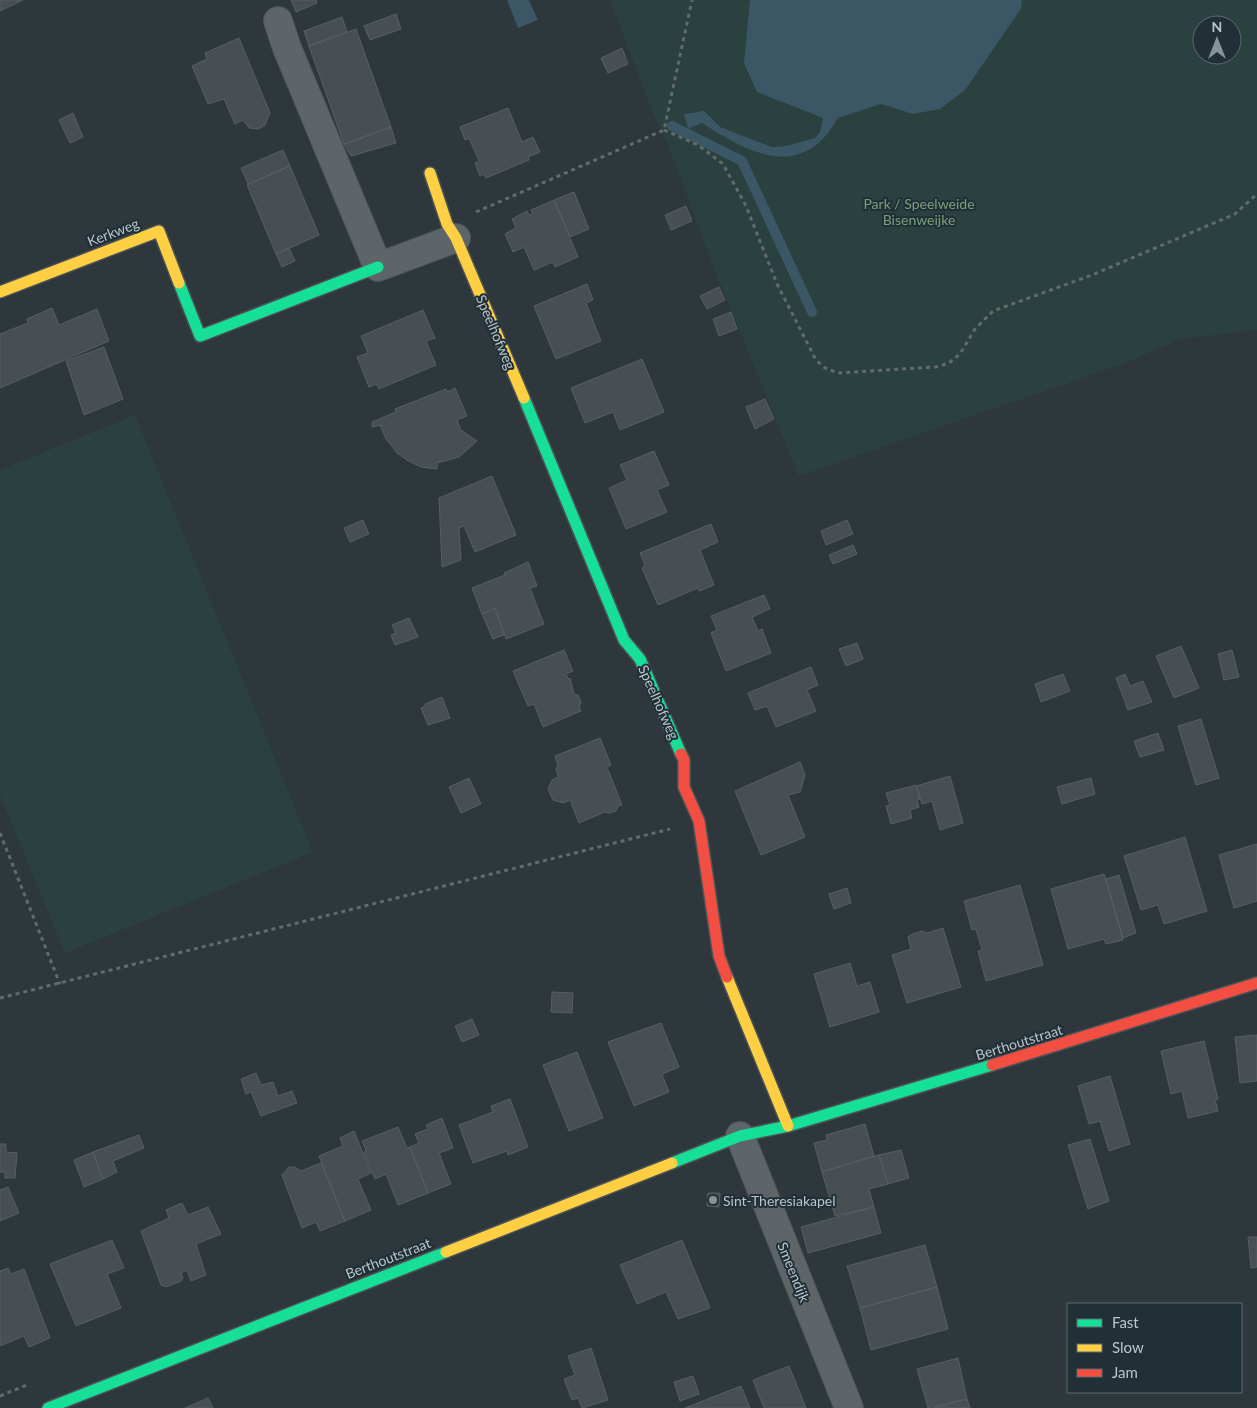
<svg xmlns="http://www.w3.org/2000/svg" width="1257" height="1408" font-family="Lato,sans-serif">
<rect width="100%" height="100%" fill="#2e373c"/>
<path fill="#2b413f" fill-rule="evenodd" d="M610,0H1257V330L1181,339L1117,366L799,476L714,268L670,150L654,115ZM1202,25H1232V55H1202Z
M135,415L313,852L65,953L0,795V470Z"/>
<path fill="#3b5664" d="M507,0H529L538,20L518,28Z
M750,0H1022L1021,9L965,90L940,109L913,114L881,104L838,118C802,182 750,154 702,123L688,129L684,114L704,111L720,127L772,147L786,146L815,138L820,132L823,118L757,92L744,63Z"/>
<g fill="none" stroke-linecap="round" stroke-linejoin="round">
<path stroke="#3b5664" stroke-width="10" d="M672,126L742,161L812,312"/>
</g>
<path fill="#474f53" stroke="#565f63" d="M0,0H23L0,11Z
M291,0H316L317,3L296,12Z
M396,14L401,29L370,40L364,26Z
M342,17L347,32L309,46L304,31Z
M356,29L391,127L344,144L309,46Z
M239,38L270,113L265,125L259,129L249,128L243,120L235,124L224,99L208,104L192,66L207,59L205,53Z
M622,48L628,64L608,73L601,58Z
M508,108L522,142L533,137L540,152L528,157L529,160L486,178L484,174L480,176L475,163L479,161L469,138L465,140L460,127Z
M73,113L83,137L70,143L59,120Z
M391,127L396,143L351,156L344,144Z
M283,150L290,166L248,184L241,168Z
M290,166L319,235L276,254L247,185Z
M574,192L589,229L570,237L554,200Z
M554,200L578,257L555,267L553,262L534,270L524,247L513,252L505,234L516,228L512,219L527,211L529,215L533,214L531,210Z
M686,206L692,221L671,230L665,215Z
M289,248L295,261L282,267L276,254Z
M587,284L593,300L586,303L601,341L556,359L534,306Z
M719,287L725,300L707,309L700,296Z
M52,308L59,325L97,309L109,341L0,388V334L28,323L27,319Z
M423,310L435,338L426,341L436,365L379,389L376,384L369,387L357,357L368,353L361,336Z
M731,312L737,329L719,336L713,319Z
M104,347L123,399L84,415L66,361Z
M642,359L664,412L620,430L613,412L585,423L571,388Z
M455,388L467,416L457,420L461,430L477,441L459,457L437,463V469L421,467L407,460L397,453L386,439L380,425L372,427V422L396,412L395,409L446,389L447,392Z
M765,399L774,419L755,429L746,407Z
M654,451L669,485L657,490L667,512L626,529L609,488L627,480L620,465Z
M492,476L516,535L475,552L464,526L459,528L461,560L442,567L439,498Z
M363,520L369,534L350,542L344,528Z
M847,520L853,534L826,545L821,531Z
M711,524L718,542L700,550L714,585L699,591L698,588L658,605L642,568L645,566L640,553Z
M853,545L857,554L833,564L829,555Z
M528,562L537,586L530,588L544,624L506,639L495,608L482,614L472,588L505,575L504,573Z
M764,595L770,609L752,617L758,631L762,629L771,653L726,671L711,633L717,630L711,616Z
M495,608L504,635L493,639L482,614Z
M409,618L418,637L395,645L391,635L396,633L392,625Z
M857,643L863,659L846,666L839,649Z
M1181,646L1199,688L1174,698L1156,656Z
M564,650L573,671L566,674L568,679L570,678L574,694L578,695L581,702L579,707L581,711L543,727L534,704L528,706L513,671Z
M1232,650L1239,677L1224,680L1218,654Z
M811,667L818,685L807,690L816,711L776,727L767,706L755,710L748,693Z
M1063,674L1070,691L1041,702L1035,684Z
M1125,674L1130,686L1143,681L1152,702L1128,710L1116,678Z
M442,697L450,718L428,725L421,708L426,706L425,704Z
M1201,719L1219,778L1196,785L1178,726Z
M1158,733L1164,750L1140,757L1134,741Z
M600,738L611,765L607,767L622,805L618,806L616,811L609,813L605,812L579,823L570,800L563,803L553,800L548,789L552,780L558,777L556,768L558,766L555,756Z
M800,762L805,775L800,792L788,795L805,837L761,855L735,791Z
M950,776L963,823L940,830L932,801L922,804L916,786Z
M469,778L481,804L461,813L449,787Z
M1091,778L1095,794L1062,804L1057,787Z
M916,785L920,799L917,800L919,807L910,810L912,818L891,824L886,806L890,805L886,793Z
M1185,837L1207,911L1164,924L1158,905L1141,910L1124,856Z
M1257,844V901L1234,908L1219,855Z
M1104,874L1123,940L1106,944L1104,939L1068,949L1051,889Z
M1119,875L1136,933L1123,938L1106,879Z
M1020,885L1043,965L986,981L978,951L982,950L976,929L972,930L964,901Z
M847,888L851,903L834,909L829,894Z
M943,928L961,987L907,1003L892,955L911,949L908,937L912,934L922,931L927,933Z
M850,963L857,986L870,982L879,1012L830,1027L814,974Z
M552,992L573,993L572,1013L551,1012Z
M472,1019L479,1035L462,1042L455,1026Z
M661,1023L679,1067L662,1074L669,1092L634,1106L608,1042Z
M1257,1035V1081L1240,1083L1235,1037Z
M1204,1041L1218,1099L1215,1100L1218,1111L1188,1118L1182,1091L1171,1094L1161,1051Z
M577,1052L603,1118L569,1131L543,1065Z
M256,1073L261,1085L273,1082L278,1096L292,1091L297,1103L261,1116L251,1092L246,1094L241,1079Z
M1110,1076L1130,1144L1109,1151L1100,1121L1089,1124L1078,1086Z
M510,1099L528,1147L508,1155L507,1151L473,1163L459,1125L493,1112L491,1106Z
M442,1118L453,1148L439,1153L451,1184L428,1193L410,1147L419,1143L415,1134L428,1129L426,1125Z
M865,1124L874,1156L822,1172L814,1143L827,1140L826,1135Z
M398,1127L407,1148L410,1147L428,1193L398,1205L386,1174L375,1179L364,1152L366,1151L362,1141Z
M354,1131L371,1173L358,1179L371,1210L345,1221L319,1156L343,1146L340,1138Z
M139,1135L144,1148L113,1161L117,1172L103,1179L93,1152Z
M1090,1139L1109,1201L1088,1209L1068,1145Z
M0,1144H6V1152L17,1153L15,1178H5V1172H0Z
M901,1150L909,1178L888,1184L879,1155Z
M93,1152L103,1179L84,1187L74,1160Z
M879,1155L888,1184L869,1189L874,1207L835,1216L822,1172Z
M321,1163L345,1221L320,1231L316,1222L302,1228L282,1175L289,1167H295L301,1171Z
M8,1187L19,1213L0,1221V1190Z
M708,1193H720L719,1207L707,1206Z
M182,1203L188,1215L208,1207L221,1234L196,1244L206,1275L191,1281L187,1270L181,1273L183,1278L181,1281L166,1287L161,1285L141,1231L169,1218L166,1210Z
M874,1207L881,1233L808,1253L801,1227Z
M1248,1237H1257V1267L1251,1268Z
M112,1240L124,1268L107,1274L121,1308L76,1326L50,1264Z
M682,1240L710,1308L678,1319L666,1292L637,1304L620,1265Z
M925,1245L937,1287L860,1308L847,1266Z
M8,1268L11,1274L24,1269L50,1338L29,1347L24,1336L0,1346V1271Z
M937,1287L948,1329L871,1350L860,1308Z
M591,1348L608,1400L582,1408L578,1398L572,1400L564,1379L575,1375L568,1356Z
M958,1358L967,1399L928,1408L917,1369Z
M789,1366L806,1408H764L753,1380Z
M693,1376L699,1394L680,1401L674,1382Z
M741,1386L750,1408H685Z
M208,1398L213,1408H185Z
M967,1399L970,1408H934Z"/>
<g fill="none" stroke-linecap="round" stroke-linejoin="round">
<g stroke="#4c5356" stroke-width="30">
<path id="street" d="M278,21L287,48L378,267L456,238
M740,1136L849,1408"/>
</g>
<g stroke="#4c5356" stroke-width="14">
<path id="fast" d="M179,283L200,336L378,267
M524,398L624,640L640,659L681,754
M672,1163L740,1136L788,1126L992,1065
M48,1408L446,1252"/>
</g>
<g stroke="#4c5356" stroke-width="14">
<path id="slow" d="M430,173L447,224L456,238L524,398
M0,292L159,231L179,283
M727,977L788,1126
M446,1252L672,1163"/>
</g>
<g stroke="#4c5356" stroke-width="14">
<path id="jam" d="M681,754L684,760V787L699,821L719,956L727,977
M992,1065L1257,983"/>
</g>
<path stroke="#626a6c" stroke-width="3" stroke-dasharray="4 4" stroke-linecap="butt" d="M664,130L698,145L723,164L746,206L777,284L816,360L825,368L838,373L936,367L949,363L960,354L975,329L993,311L1092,275L1235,214L1257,194
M476,212L664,130L692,0
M0,833L60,984
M0,998L670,829
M0,1396L27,1385"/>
<use href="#street" stroke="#5e6569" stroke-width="28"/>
<use href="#fast" stroke="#16e098" stroke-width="11"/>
<use href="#slow" stroke="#ffcf43" stroke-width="11"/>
<use href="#jam" stroke="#f24e42" stroke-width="11"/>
</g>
<circle fill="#889399" stroke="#212f37" stroke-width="2" cx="713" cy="1200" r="5"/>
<g text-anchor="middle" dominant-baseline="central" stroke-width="4" stroke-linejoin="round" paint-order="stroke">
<g font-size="14" fill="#79a078" stroke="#212f37">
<text x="919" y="203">Park / Speelweide<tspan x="919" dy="16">Bisenweijke</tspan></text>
</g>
<g font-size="14" fill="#b9c5cb" stroke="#212f37">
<text transform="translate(113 232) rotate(-21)">Kerkweg</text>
<text transform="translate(496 332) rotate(67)">Speelhofweg</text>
<text transform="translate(659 702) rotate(66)">Speelhofweg</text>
<text transform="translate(1019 1042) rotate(-17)">Berthoutstraat</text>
<text transform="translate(388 1258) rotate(-21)">Berthoutstraat</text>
<text transform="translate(794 1272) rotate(68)">Smeendijk</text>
</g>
<g font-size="14" fill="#b9c5cb" stroke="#212f37" text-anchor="start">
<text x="723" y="1200">Sint-Theresiakapel</text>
</g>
</g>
<rect x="1067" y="1303" width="175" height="90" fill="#212f37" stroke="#5e6b72"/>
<rect x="1077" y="1319" width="25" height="8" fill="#16e098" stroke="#5e6b72"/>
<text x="1112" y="1328" font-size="15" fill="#b9c5cb">Fast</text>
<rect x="1077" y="1344" width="25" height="8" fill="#ffcf43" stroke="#5e6b72"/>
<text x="1112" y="1353" font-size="15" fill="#b9c5cb">Slow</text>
<rect x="1077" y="1369" width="25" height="8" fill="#f24e42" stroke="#5e6b72"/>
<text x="1112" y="1378" font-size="15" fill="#b9c5cb">Jam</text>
<g transform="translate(1217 40)"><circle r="24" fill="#212f37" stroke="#5e6b72"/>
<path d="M0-4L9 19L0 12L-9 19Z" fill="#889399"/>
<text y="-8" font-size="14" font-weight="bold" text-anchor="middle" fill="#b9c5cb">N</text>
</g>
</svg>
